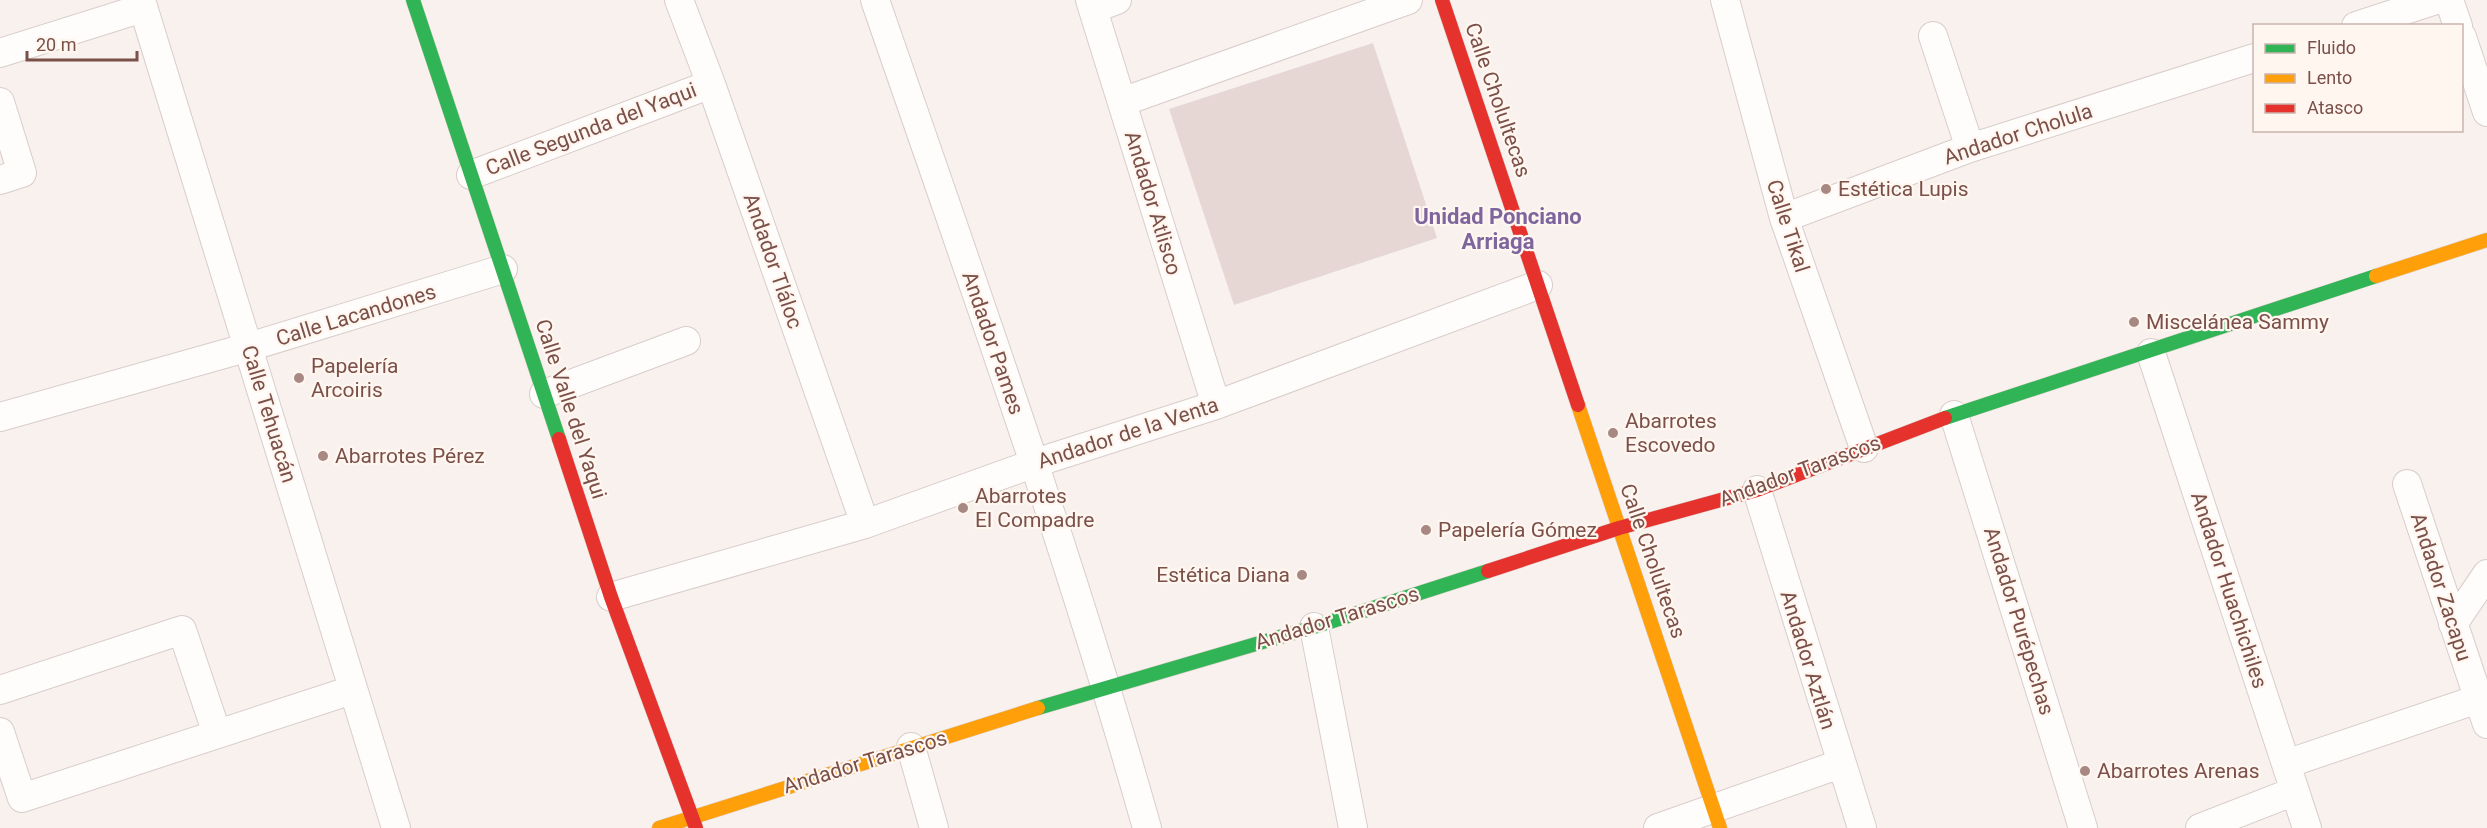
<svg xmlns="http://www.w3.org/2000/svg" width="2487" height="828" font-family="Roboto,sans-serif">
<rect width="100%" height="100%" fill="#f9f1ed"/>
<path fill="#e6d7d4" d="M1373,43L1437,238L1234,305L1169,109Z"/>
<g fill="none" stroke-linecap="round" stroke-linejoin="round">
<g stroke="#d8cdca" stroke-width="30">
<path id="street" d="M141,0L396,828
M679,0L711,84L865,524
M875,0C970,275 1068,548 1147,828
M1090,0L1216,405
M1725,0L1784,218L1864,448
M2449,0L2458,26
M1093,9L1117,0
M2356,26L2436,0
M1933,36L1970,148
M2462,37L2487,112
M0,53L143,8
M0,102L22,173L0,180
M1122,102L1408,0
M471,175L711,84
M1784,218L1970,148L2254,58
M2151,353L2307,828
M544,394L686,341
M1954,415L2083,828
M0,417L249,347L503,269
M2407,484L2487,724
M1757,490L1862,828
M611,597L865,524L1035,463L1216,405L1538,285
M2453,624L2487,574
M1314,627L1353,828
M0,690L182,630L217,734
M0,732L22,798L352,690
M911,747L934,828
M2286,764L2487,696
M1658,828L1840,764
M2200,828L2295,791"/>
</g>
<g stroke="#daceca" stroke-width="15">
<path id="fast" d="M413,0L559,439
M1945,418L2376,276
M1038,708L1314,627L1488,571"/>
</g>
<g stroke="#daceca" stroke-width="15">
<path id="slow" d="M2376,276L2487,240
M1578,405L1720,828
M659,828L1038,708"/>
</g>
<g stroke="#daceca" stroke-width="15">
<path id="jam" d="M1442,0L1578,405
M559,439L611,597L696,828
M1488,571L1619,528L1757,490L1945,418"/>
</g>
<use href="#street" stroke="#fefdfc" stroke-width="28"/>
<use href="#fast" stroke="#30b455" stroke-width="14"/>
<use href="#slow" stroke="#ff9f0a" stroke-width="14"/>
<use href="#jam" stroke="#e5322d" stroke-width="14"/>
</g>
<g fill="#a78882" stroke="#fff6f0" stroke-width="2">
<circle cx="1826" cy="189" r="6"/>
<circle cx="2134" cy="322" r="6"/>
<circle cx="299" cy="378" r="6"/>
<circle cx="1613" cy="433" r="6"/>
<circle cx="323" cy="456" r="6"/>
<circle cx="963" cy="508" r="6"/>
<circle cx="1426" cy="530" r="6"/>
<circle cx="1302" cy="575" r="6"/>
<circle cx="2085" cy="771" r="6"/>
</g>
<g text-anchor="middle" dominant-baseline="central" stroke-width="4.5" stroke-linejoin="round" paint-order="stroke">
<g font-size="21" fill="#7b5049" stroke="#fff6f0">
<text transform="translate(1498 100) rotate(71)">Calle Cholultecas</text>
<text transform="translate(591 129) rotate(-21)">Calle Segunda del Yaqui</text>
<text transform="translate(2018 134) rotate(-18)">Andador Cholula</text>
<text transform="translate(1153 203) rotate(73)">Andador Atlisco</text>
<text transform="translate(1788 226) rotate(72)">Calle Tikal</text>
<text transform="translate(773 261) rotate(71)">Andador Tláloc</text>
<text transform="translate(356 315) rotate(-17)">Calle Lacandones</text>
<text transform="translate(993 343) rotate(71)">Andador Pames</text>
<text transform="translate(571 409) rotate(72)">Calle Valle del Yaqui</text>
<text transform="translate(269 414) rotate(73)">Calle Tehuacán</text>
<text transform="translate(1128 433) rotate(-18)">Andador de la Venta</text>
<text transform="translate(1800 471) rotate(-20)">Andador Tarascos</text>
<text transform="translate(1653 561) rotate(71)">Calle Cholultecas</text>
<text transform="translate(2441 587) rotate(72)">Andador Zacapu</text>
<text transform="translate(2229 590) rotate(72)">Andador Huachichiles</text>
<text transform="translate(1337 618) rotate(-17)">Andador Tarascos</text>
<text transform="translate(2019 621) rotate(73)">Andador Purépechas</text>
<text transform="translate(1808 660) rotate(73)">Andador Aztlán</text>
<text transform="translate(865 762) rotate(-17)">Andador Tarascos</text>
</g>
<g font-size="21" fill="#7b5049" stroke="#fff6f0" text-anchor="start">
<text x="1838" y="189">Estética Lupis</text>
<text x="2146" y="322">Miscelánea Sammy</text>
<text x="311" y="366">Papelería<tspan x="311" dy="24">Arcoiris</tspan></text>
<text x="1625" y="421">Abarrotes<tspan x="1625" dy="24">Escovedo</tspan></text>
<text x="335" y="456">Abarrotes Pérez</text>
<text x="975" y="496">Abarrotes<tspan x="975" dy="24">El Compadre</tspan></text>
<text x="1438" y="530">Papelería Gómez</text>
<text x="1290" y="575" text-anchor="end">Estética Diana</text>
<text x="2097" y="771">Abarrotes Arenas</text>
</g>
<g font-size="22" font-weight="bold" fill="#7e659e" stroke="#fff6f0">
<text x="1498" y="216">Unidad Ponciano<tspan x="1498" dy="25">Arriaga</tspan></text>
</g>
</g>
<rect x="2253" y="24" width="210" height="108" fill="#fff6f0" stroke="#cab4ad" stroke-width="1.5"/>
<rect x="2265" y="44" width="30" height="9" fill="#30b455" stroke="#cab4ad" stroke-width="1.5"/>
<text x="2307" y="54" font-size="18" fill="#7b5049">Fluido</text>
<rect x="2265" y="74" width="30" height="9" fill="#ff9f0a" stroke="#cab4ad" stroke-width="1.5"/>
<text x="2307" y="84" font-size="18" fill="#7b5049">Lento</text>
<rect x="2265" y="104" width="30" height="9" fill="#e5322d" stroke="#cab4ad" stroke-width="1.5"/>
<text x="2307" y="114" font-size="18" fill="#7b5049">Atasco</text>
<path d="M27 51v9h110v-9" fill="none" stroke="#7b5049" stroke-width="3"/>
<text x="36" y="51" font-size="18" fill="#7b5049" stroke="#fff6f0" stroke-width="4.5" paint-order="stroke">20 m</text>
</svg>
